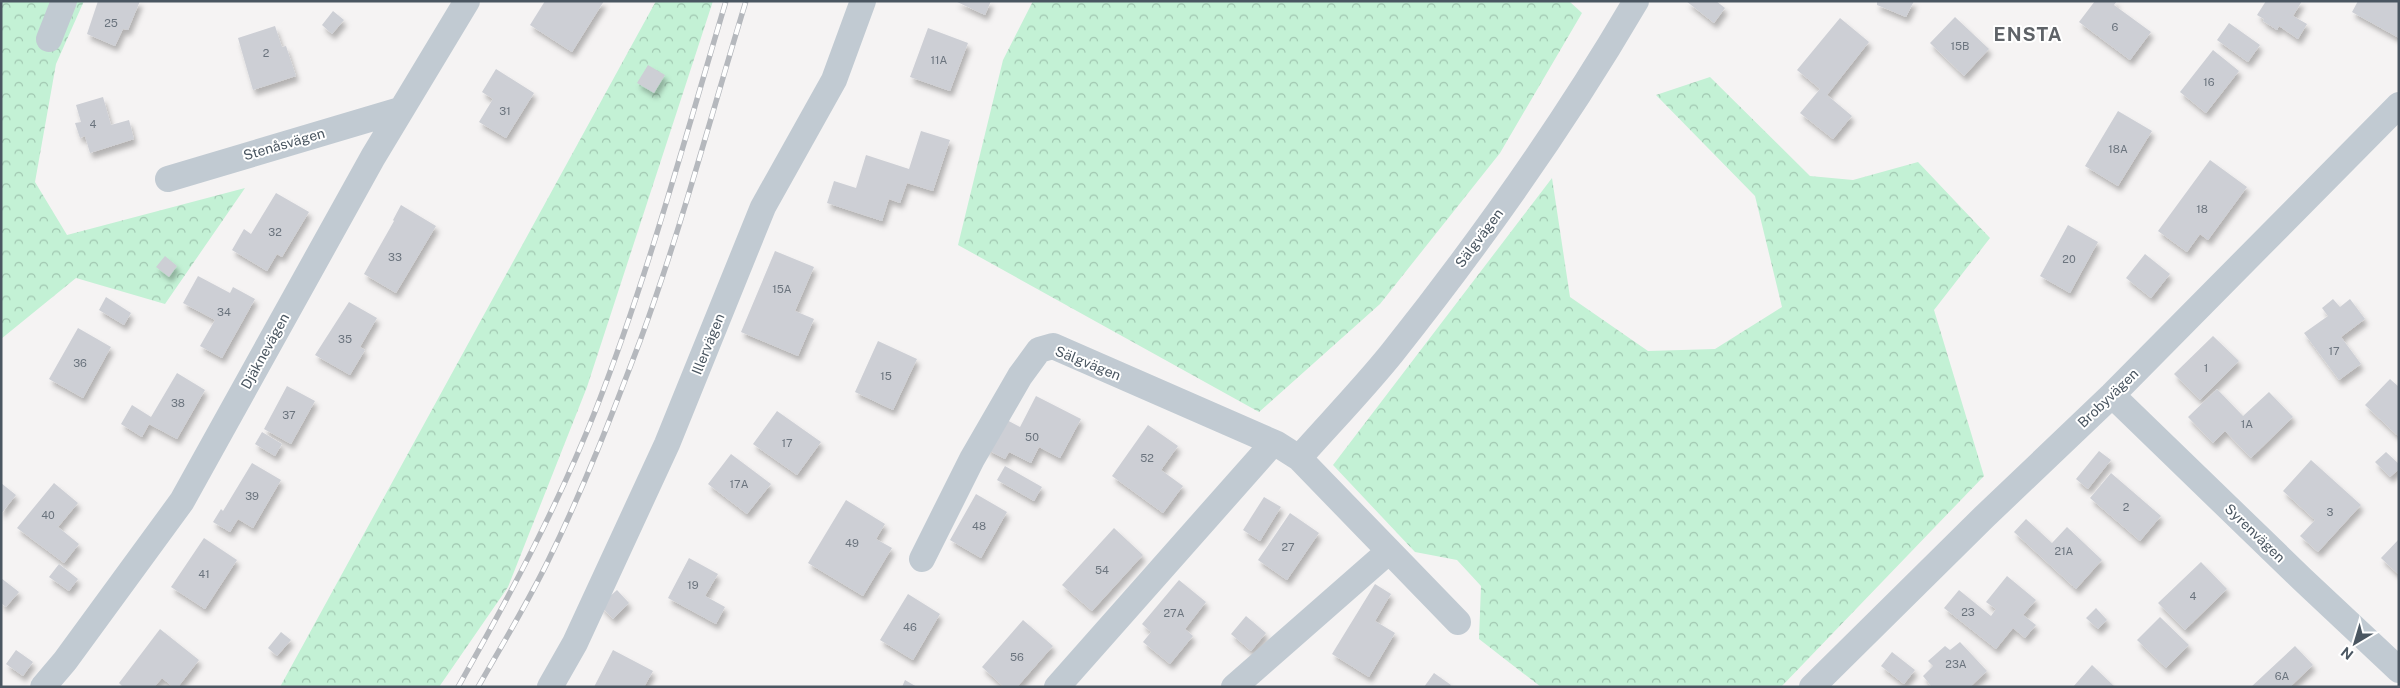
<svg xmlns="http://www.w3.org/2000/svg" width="2400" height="688" font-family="'Public Sans',sans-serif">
<defs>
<pattern id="forest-crowns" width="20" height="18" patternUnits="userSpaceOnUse" patternTransform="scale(1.25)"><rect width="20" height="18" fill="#c3f1d5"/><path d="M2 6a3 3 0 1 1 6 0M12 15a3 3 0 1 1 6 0" fill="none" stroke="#a0c6b0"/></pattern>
<filter id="shadow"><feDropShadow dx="3" dy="5.5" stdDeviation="2.5" flood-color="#0004"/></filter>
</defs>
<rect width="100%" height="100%" fill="#f5f3f3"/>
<path fill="url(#forest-crowns)" d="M1,1H84L56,64L35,182L67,235L245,188L165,304L76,278L1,339Z
M656,1H713L587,387L508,587L439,687H280Z
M1033,1H1569L1582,13L1500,153L1380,304L1259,412L958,245L1003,60Z
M1710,77L1810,176L1853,180L1918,162L1990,238L1934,310L1984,476L1781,687H1541L1479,639L1481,586L1457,560L1415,552L1333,465L1552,178L1570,297L1648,351L1715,349L1782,307L1755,196L1656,95Z"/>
<path fill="#cdcfd5" filter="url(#shadow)" d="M98,1H140L128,30L123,29L115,46L87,34Z
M545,1H604L572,52L530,25Z
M955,1H991L985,15Z
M1686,1H1716L1725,8L1714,23Z
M1877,1H1914L1906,17L1877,5Z
M2095,1H2117L2114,5L2151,32L2130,60L2079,22Z
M2266,1H2302L2293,16L2307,24L2298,39L2279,26L2277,30L2263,21L2264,19L2257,15Z
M2358,1L2399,2V38L2352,12Z
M333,11L344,20L332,34L322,25Z
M1955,17L1989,49L1964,76L1930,43Z
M1840,18L1869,42L1827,95L1852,116L1833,139L1800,113L1820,89L1797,70Z
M2229,23L2260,45L2248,62L2217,40Z
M275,26L282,47L286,46L296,76L253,90L238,38Z
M928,28L968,43L950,91L910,77Z
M2213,50L2239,71L2206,113L2180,92Z
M648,65L665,75L654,93L637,83Z
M496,69L534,93L506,138L479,122L493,99L482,92Z
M103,97L111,125L129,120L134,139L90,153L85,136L80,138L75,123L81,122L76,105Z
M2118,111L2152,131L2118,186L2085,166Z
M921,131L950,140L933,191L907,183L900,203L889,199L882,221L827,203L834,181L856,188L866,155L909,169Z
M2210,160L2247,187L2208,240L2200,234L2187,252L2158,231Z
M276,193L309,212L282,257L277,254L267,271L232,250L244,229L251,234Z
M401,205L436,226L396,293L364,274L394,221L393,220Z
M2068,225L2098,242L2070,293L2040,276Z
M775,251L814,267L795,311L814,319L798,356L741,332Z
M2145,254L2170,274L2151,298L2126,278Z
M165,256L177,266L169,277L156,267Z
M198,276L230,293L233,287L255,299L222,358L200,346L215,320L183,303Z
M106,297L131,313L124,325L99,310Z
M2333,299L2340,307L2350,299L2365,319L2341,337L2361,364L2339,380L2304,333L2328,316L2322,308Z
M349,302L377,318L360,347L365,350L350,375L315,355Z
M78,328L111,347L83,398L49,379Z
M2213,336L2239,361L2200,400L2174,374Z
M878,341L917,359L893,410L855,392Z
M177,373L205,390L177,439L149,424L142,437L121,424L132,405L151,417Z
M2390,379L2399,387V437L2365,405Z
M287,386L315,401L291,444L264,429Z
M2217,389L2243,416L2269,392L2293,417L2251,458L2225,431L2213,443L2188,417Z
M1036,396L1081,419L1060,458L1039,447L1031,463L1009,452L1005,459L986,449L1003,418L1020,427Z
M777,411L821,442L797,475L753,444Z
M1148,425L1178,446L1161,470L1183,486L1163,513L1112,476Z
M262,432L282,444L275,456L255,444Z
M2099,451L2111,460L2088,489L2076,479Z
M2386,452L2399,464V469L2390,477L2375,462Z
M731,454L771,484L747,514L708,484Z
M2311,460L2361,505L2318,552L2300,536L2315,520L2283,491Z
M252,463L281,480L253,528L238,519L230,532L213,522L221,509L223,511Z
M1005,466L1042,487L1034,501L997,480Z
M2111,473L2161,516L2140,541L2090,498Z
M1,483L16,495L1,514Z
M54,483L78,503L58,527L79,544L64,563L17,528Z
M976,494L1007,512L981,558L950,540Z
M1264,497L1281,507L1260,541L1243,530Z
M846,500L885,524L876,539L892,548L863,596L808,563Z
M1290,513L1319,533L1287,580L1258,560Z
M2026,519L2052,543L2067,527L2102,560L2076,589L2014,532Z
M1114,528L1143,555L1092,611L1062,585Z
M204,538L237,560L205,609L171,587Z
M2399,539V575L2381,558Z
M689,558L718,574L705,596L725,607L716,624L668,598Z
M2201,562L2227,589L2185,630L2158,603Z
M59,564L78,579L69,591L49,577Z
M2007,576L2036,600L2023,615L2036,625L2025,638L2013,628L1996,649L1944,608L1959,590L1991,616L1996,609L1986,602Z
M1,578L19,592L6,607L1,603Z
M1179,580L1206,602L1185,629L1193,636L1170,664L1143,642L1151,632L1142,624Z
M1375,584L1391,594L1375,621L1395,633L1369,677L1332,654Z
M617,590L629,603L613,619L600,605Z
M908,594L940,614L913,660L880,640Z
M2096,608L2107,620L2098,629L2086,618Z
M1246,616L1266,633L1251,651L1231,634Z
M2160,617L2189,645L2166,668L2137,640Z
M1023,620L1053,646L1017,687H1004L982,667Z
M160,629L199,660L178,687H173L162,678L154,687H123L119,683Z
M281,632L291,640L277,656L268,648Z
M1960,642L1987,671L1970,687H1932L1923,676L1933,666L1928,661L1945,646L1950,650Z
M2295,646L2313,665L2290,687H2251Z
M16,650L33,662L23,676L6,664Z
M613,650L653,671L644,687H594Z
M1892,652L1915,670L1904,684L1881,666Z
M2092,665L2115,687H2073Z
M1434,673L1451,685L1450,687H1424Z
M905,680L917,687H902Z"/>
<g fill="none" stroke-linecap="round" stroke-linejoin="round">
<path stroke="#c1cad2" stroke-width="26" d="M49,39L64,1
M168,179L400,110
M2112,395L2302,579L2399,670
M1299,458C1330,423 1363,389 1392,353C1481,241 1564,124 1636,1
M922,559L972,459L1020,376L1039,350L1053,346L1277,444L1299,458L1458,622
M43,687L65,661L182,501L373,157L467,1
M550,687L575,643L667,444L763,207L834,80L863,1
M1057,687L1273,443
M1234,687L1388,552
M1812,687L1984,517L2112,395L2399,105"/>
<g stroke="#b5b8bd" stroke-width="5.5">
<path id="rail" d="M458,687C509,597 558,506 596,409C648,276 685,138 726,1
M478,687C502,645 527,604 548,561C583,490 612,415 640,341C681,230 711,115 746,1"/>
</g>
<use href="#rail" stroke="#fff" stroke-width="4" stroke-dasharray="11" stroke-linecap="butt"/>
</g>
<g text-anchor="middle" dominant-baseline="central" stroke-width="4" stroke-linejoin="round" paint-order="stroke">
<g font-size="11" fill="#6b747e">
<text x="111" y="23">25</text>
<text x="2115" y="27">6</text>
<text x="1960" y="46">15B</text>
<text x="266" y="53">2</text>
<text x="939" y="60">11A</text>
<text x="2209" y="82">16</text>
<text x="505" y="111">31</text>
<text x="93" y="124">4</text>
<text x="2118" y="149">18A</text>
<text x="2202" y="209">18</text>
<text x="275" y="232">32</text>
<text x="395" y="257">33</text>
<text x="2069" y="259">20</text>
<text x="782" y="289">15A</text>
<text x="224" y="312">34</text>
<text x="345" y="339">35</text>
<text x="2334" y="351">17</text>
<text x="80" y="363">36</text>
<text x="2206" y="368">1</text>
<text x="886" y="376">15</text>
<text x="178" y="403">38</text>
<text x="289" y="415">37</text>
<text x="2247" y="424">1A</text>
<text x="1032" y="437">50</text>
<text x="787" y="443">17</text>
<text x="1147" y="458">52</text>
<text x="739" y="484">17A</text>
<text x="252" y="496">39</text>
<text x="2126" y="507">2</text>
<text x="2330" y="512">3</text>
<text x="48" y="515">40</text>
<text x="979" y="526">48</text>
<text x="852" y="543">49</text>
<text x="1288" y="547">27</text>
<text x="2064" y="551">21A</text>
<text x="1102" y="570">54</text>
<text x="204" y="574">41</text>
<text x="693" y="585">19</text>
<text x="2193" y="596">4</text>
<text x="1968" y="612">23</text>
<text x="1174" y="613">27A</text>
<text x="910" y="627">46</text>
<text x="1017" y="657">56</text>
<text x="1956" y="664">23A</text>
<text x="2282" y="676">6A</text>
</g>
<g font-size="14" fill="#4a5661" stroke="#fff">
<text transform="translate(284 144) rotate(-16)">Stenåsvägen</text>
<text transform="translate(1479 238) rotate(-53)">Sälgvägen</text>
<text transform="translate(708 344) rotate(-68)">Illervägen</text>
<text transform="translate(265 351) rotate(-61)">Djäknevägen</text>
<text transform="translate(1088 363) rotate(22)">Sälgvägen</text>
<text transform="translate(2108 398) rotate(-44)">Brobyvägen</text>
<text transform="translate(2255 533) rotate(44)">Syrenvägen</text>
</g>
<g font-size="19" font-weight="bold" letter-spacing="1" fill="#5f6368" stroke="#fff">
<text x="2028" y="34">ENSTA</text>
</g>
</g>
<rect width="2400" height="688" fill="none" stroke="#4a5661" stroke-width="5"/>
<g transform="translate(2355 643) rotate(218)" stroke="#ffffff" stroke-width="4" paint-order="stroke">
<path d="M0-4L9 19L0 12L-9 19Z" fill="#4a5661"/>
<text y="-8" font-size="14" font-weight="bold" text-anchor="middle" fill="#4a5661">N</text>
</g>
</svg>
